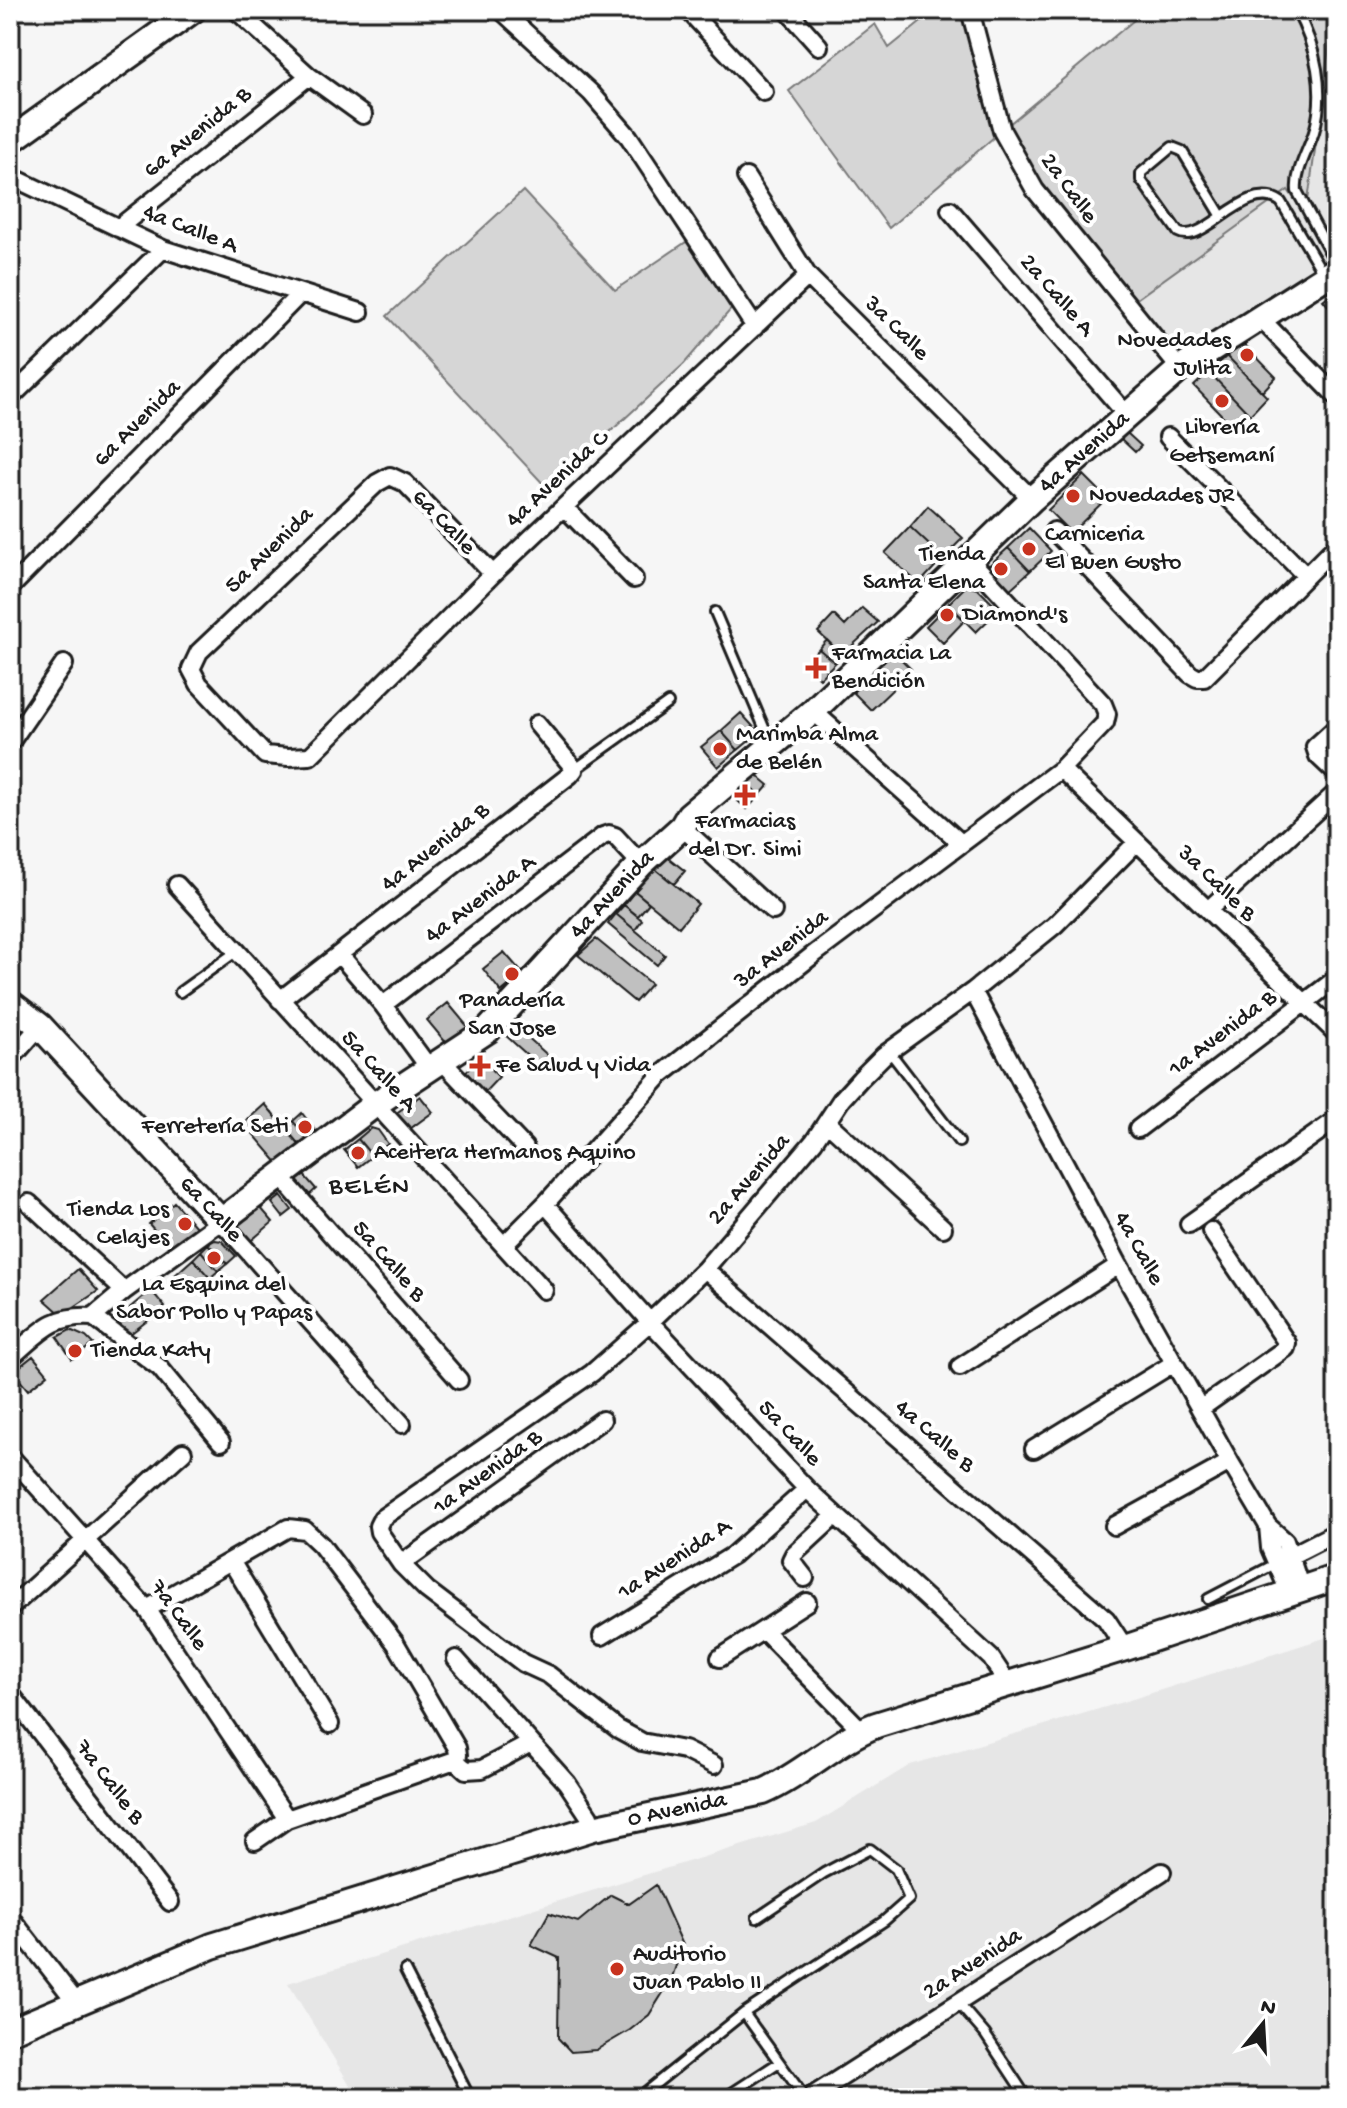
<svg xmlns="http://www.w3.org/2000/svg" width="1347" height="2108" font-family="'Gochi Hand',sans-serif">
<rect width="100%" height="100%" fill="#f6f6f6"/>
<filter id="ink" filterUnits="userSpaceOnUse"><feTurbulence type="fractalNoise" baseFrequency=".0125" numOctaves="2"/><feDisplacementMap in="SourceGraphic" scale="16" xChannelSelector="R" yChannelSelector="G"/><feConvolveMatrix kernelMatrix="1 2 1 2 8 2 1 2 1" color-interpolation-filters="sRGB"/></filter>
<g filter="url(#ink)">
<path fill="#e6e6e6" d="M1334,10H1337V259L1170,368L1128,305L1288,190L1307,215Z
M1337,1634V2098H358L288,1983L816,1823L910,1765L1136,1698Z"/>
<path fill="#d6d6d6" stroke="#797979" stroke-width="2" d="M936,10H967L1002,130L1146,10H1334L1306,216L1288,190L1128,305L1001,131L889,228L789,91L875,24L889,48Z
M523,191L615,290L689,240L733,307L684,364L548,489L387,316Z"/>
<path fill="#c0c0c0" stroke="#1c1c1c" stroke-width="2" d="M1337,289V316L1323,300Z
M1242,342L1276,377L1262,392L1227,356Z
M1227,356L1267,397L1250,415L1209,372Z
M1209,372L1250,415L1235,429L1194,386Z
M1127,433L1141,446L1135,452L1121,439Z
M1084,475L1107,498L1071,533L1048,510Z
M928,506L963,538L943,558L910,527Z
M910,527L943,558L919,584L885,553Z
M1029,528L1051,551L1030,571L1008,548Z
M1008,548L1030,571L1007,592L985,569Z
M966,586L978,589L999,610L976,632L948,604Z
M948,604L965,620L943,643L926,626Z
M862,608L878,622L842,655L818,632L834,615L845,626Z
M827,640L842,655L835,663L819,649Z
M819,649L835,663L827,671L812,656Z
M892,650L911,669L896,686L876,667Z
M812,656L827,671L820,678L805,664Z
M876,667L896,686L871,710L853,692Z
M741,713L759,733L738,750L721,731Z
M721,731L738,750L718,767L701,747Z
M752,771L769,785L760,795L743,780Z
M743,780L760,795L747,809L730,794Z
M665,855L685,871L674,884L654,868Z
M654,868L698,904L679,927L635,891Z
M635,891L649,903L638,916L624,905Z
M624,905L642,920L635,930L616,914Z
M616,914L665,955L657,965L608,924Z
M596,939L651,984L635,1002L578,955Z
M504,952L523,974L501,992L483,969Z
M448,1003L468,1027L447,1044L427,1020Z
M513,1024L554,1061L545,1071L504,1034Z
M479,1058L499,1077L480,1097L460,1078Z
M420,1096L433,1112L407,1131L395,1114Z
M265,1104L301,1147L280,1165L244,1123Z
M302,1113L317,1133L308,1140L293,1121Z
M293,1121L308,1140L301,1147L284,1127Z
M371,1128L378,1130L388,1144L372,1156L358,1139Z
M358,1139L372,1156L358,1167L344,1150Z
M303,1174L316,1189L305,1199L292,1183Z
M281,1196L292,1210L283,1217L272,1203Z
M174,1202L196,1227L171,1249L149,1224Z
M260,1207L273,1222L246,1245L233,1230Z
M215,1240L222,1241L236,1256L227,1264L208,1244Z
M208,1244L227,1264L218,1271L201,1251Z
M201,1251L218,1271L210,1278L193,1259Z
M193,1259L210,1278L192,1294L175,1275Z
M78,1269L98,1291L62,1315L44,1299Z
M151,1290L165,1307L129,1335L114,1321Z
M70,1330L86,1337L93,1344L72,1359L57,1337Z
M33,1356L48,1374L28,1390L13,1372Z
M656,1885L683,1945L671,1980L649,2015L630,2030L596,2050L571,2052L558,2038L559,1958L531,1945L549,1913L578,1922L611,1895L629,1904Z"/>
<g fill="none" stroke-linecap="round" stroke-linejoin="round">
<g stroke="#1c1c1c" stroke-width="14">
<path id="lane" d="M1296,10C1316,46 1326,91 1314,132C1308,151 1295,171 1297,191L1337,266
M1221,215L1182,151L1172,147L1141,173V180L1178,232C1204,247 1246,177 1281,202L1324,275
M715,612L771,744
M574,770L668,703
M180,992L237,951
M889,1051L959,1142
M1208,1599L1277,1563
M405,1970L470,2098
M958,2003L985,2034L1027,2098
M744,2013L805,2098
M638,2098L744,2013L884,1921L909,1899L896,1869L870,1849L824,1873L757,1918
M724,2098L778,2063"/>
</g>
<g stroke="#1c1c1c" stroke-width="22">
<path id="street" d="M236,10L309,76L363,115
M501,10L591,93L629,137L755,327
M688,10L764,92
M787,10L819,46
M970,10L1002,131L1035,190L1180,369
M10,176L163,249L360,312
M746,177L808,276L1032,499
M950,210L1126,414
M118,228L309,76
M1260,318L1337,397
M10,398L163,249
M1168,437L1306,576
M564,507L634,579
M1054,531L1190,674L1197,678H1204L1337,545
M493,574L405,483L390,476L377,483L199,652L191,669L199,684L265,755L288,757L310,756L493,574L808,276
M10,588L300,294
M813,711L961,843
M1337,727L1315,747L1318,756L1337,774
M10,743L64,664
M1061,769L1337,1034
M682,827L773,911
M177,885L544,1290
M1208,910L1337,792
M339,954L383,1005L430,1069
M973,991L1119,1265L1230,1462L1268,1526L1285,1541L1301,1589
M280,1000L570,775L574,770L572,766L537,724
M383,1005L603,836L609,834L615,836L641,864
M10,1060L40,1026
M443,1062L525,1148
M828,1123L943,1228
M1138,1129L1337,978
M280,1176L459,1380
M29,1203L124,1291
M545,1204L650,1322L807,1489L991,1658L1009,1685
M1189,1224L1337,1119
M504,1245L545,1204L661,1075L813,955L1061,769L1105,723L1107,714L1103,704L971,561
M705,1269L1106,1619L1125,1648
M93,1317L160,1368L221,1442
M10,1358C40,1333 51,1314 93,1317L124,1291L221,1221L402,1424
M960,1367L1119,1265
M1200,1409L1286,1348L1287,1343L1211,1231
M1034,1449L1174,1363
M10,1456L147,1609L287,1819
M1114,1526L1230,1462
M1268,1526L1270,1548L1290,1594
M1282,1560L1337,1532
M231,1561L330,1724
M401,1564L602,1420
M805,1578L791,1560L794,1554L835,1516
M10,1608L183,1452
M147,1609L288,1528L305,1530L321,1545L396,1644L457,1748L458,1755L455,1760
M764,1631L862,1731
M602,1636L733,1555L807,1489
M720,1658L807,1602
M456,1659L567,1783L589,1816L593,1828
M10,1693L170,1902
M455,1760L466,1770L482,1769L531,1743
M714,1765L684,1750L642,1742L618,1729L549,1675L523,1663L427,1590L401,1564L379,1532L378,1526L382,1518L592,1373L650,1322L705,1269L814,1141L841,1100L860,1079L884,1055L973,991L1055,925L1137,842
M255,1841L287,1819L455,1760
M10,1917L76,2002
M809,2098L1162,1872"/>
</g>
<g stroke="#1c1c1c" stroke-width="30">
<g id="secondary">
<path d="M10,141L193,10"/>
<path id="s1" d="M10,1003L40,1026L221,1221L374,1105L488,1030L641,864L682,827L689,815L813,711L1032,499L1180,369L1337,269"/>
<path id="s2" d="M10,2031L212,1946L593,1828L763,1792C804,1774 835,1741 876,1725L1125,1648L1337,1577"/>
</g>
</g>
<use href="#lane" stroke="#fff" stroke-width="8"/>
<use href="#street" stroke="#fff" stroke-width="16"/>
<use href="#secondary" stroke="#fff" stroke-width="24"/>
</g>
</g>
<g fill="#c8321e" stroke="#fff" stroke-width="3">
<circle cx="1247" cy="355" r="8"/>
<circle cx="1222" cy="401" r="8"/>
<circle cx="1073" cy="496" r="8"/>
<circle cx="1029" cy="549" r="8"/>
<circle cx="1001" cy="569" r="8"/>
<circle cx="947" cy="615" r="8"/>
<path d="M812 656h8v8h8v8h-8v8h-8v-8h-8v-8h8z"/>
<circle cx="720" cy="749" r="8"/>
<path d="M741 783h8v8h8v8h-8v8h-8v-8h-8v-8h8z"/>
<circle cx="512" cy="974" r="8"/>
<path d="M476 1054h8v8h8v8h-8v8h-8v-8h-8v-8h8z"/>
<circle cx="305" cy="1127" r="8"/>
<circle cx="358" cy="1153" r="8"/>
<circle cx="185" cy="1224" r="8"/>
<circle cx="214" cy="1258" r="8"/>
<circle cx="75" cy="1351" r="8"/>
<circle cx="617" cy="1969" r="8"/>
</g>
<g text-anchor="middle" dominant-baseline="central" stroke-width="8" stroke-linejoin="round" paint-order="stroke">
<g font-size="24" fill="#1c1c1c" stroke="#fff">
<text transform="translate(198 133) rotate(-39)">6a Avenida B</text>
<text transform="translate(1068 189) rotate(54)">2a Calle</text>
<text transform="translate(190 230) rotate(21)">4a Calle A</text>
<text transform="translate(1056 296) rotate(49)">2a Calle A</text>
<text transform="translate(896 329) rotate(45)">3a Calle</text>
<text transform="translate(138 424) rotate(-45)">6a Avenida</text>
<text stroke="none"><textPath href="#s1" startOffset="1464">4a Avenida</textPath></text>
<text transform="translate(558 480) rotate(-43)">4a Avenida C</text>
<text transform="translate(443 523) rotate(46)">6a Calle</text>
<text transform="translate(270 551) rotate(-44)">5a Avenida</text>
<text transform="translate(436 848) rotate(-38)">4a Avenida B</text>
<text transform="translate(1216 884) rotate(44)">3a Calle B</text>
<text stroke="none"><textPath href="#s1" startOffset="816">4a Avenida</textPath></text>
<text transform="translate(481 900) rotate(-37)">4a Avenida A</text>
<text transform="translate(782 950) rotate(-38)">3a Avenida</text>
<text transform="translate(1223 1034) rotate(-37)">1a Avenida B</text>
<text transform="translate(378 1072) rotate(48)">5a Calle A</text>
<text transform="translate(750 1180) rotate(-49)">2a Avenida</text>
<text transform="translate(210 1210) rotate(47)">6a Calle</text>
<text transform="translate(1138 1249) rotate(61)">4a Calle</text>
<text transform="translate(388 1262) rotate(49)">5a Calle B</text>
<text transform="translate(789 1434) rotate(47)">5a Calle</text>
<text transform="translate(934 1437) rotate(41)">4a Calle B</text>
<text transform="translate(488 1473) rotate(-36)">1a Avenida B</text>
<text transform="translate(675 1560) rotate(-33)">1a Avenida A</text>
<text transform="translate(178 1616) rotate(54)">7a Calle</text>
<text transform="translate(109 1783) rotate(53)">7a Calle B</text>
<text stroke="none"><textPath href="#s2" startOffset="704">0 Avenida</textPath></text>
<text transform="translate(973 1965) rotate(-33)">2a Avenida</text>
</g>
<g font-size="24" fill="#1c1c1c" stroke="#fff" text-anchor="start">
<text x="1231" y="341" text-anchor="end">Novedades<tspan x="1231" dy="28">Julita</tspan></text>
<text x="1222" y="428" text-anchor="middle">Librería<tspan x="1222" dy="28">Getsemaní</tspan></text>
<text x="1089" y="496">Novedades JR</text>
<text x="1045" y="535">Carniceria<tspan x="1045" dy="28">El Buen Gusto</tspan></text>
<text x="985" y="555" text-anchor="end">Tienda<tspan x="985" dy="28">Santa Elena</tspan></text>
<text x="963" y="615">Diamond's</text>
<text x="832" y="654">Farmacia La<tspan x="832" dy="28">Bendición</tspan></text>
<text x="736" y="735">Marimba Alma<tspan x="736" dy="28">de Belén</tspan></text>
<text x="745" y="822" text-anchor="middle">Farmacias<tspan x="745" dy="28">del Dr. Simi</tspan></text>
<text x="512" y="1001" text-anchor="middle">Panadería<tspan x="512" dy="28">San Jose</tspan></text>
<text x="496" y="1066">Fe Salud y Vida</text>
<text x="289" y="1127" text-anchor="end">Ferretería Seti</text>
<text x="374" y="1153">Aceitera Hermanos Aquino</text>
<text x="169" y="1210" text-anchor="end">Tienda Los<tspan x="169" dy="28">Celajes</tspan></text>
<text x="214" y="1285" text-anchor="middle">La Esquina del<tspan x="214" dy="28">Sabor Pollo y Papas</tspan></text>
<text x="91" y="1351">Tienda Katy</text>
<text x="633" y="1955">Auditorio<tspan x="633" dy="28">Juan Pablo II</tspan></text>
</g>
<g font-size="26" letter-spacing="2" fill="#1c1c1c" stroke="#fff">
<text x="370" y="1188">BELÉN</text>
</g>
</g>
<rect width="1347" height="2108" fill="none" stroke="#fff" stroke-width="40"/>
<rect x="20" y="20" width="1307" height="2068" fill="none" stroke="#1c1c1c" stroke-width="3" filter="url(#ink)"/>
<g transform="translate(1263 2024) rotate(18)" stroke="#ffffff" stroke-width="6" paint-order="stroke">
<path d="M0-6L14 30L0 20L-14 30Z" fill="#1c1c1c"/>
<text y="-12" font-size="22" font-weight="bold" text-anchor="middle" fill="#1c1c1c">N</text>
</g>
</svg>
